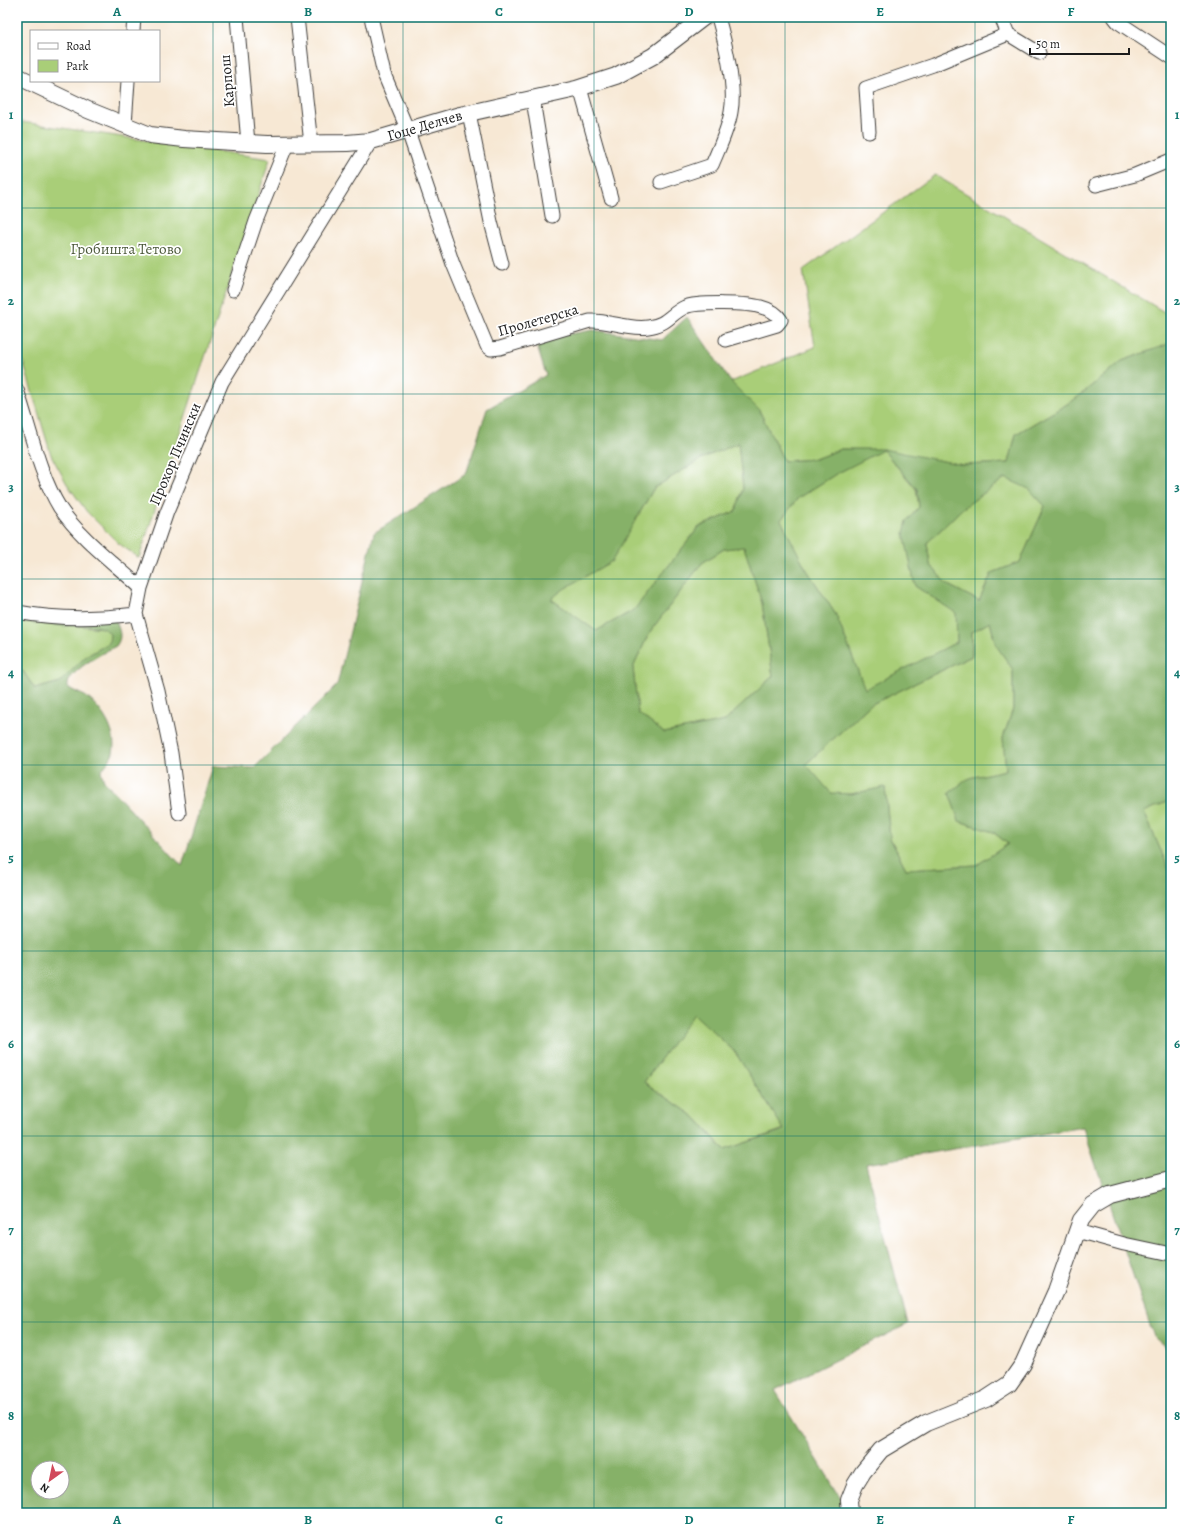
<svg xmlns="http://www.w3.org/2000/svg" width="1188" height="1530" font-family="Alegreya,serif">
<rect width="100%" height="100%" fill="#fff"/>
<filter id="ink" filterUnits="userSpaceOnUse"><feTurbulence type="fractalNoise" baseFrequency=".025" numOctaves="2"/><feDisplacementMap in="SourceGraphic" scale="8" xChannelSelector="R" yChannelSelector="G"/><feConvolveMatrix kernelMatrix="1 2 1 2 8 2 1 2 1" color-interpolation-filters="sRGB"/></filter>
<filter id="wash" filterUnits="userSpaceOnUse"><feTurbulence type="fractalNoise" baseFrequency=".012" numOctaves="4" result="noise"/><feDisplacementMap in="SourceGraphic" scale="16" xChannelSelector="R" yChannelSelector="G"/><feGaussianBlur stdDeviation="0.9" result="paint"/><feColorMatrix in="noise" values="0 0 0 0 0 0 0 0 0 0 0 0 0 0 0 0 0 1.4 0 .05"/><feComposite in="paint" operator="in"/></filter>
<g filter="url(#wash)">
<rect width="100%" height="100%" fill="#f7e8d4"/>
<path fill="#a9ce78" stroke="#62754a" d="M22,122L270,159L139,558L118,543L87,512L67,484L51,455L17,341V144L21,140Z
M935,175L1171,316V343L1122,361L1074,400L1016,434L1009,463L963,465L883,450L916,489L919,507L907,521L909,553L915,586L957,613V642L865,690L836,615L805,567L780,520L798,498L836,474L882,450L841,449L815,459L784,461L759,410L731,382L815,347L803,270Z
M738,442L743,488L736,511L699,527L634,610L596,631L551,599L635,521L654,488L701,459Z
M1005,478L1029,488L1045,506L1020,562L992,573L979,601L946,584L930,564L927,543L963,508Z
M744,546L762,603L773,676L725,721L664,733L638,713L633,668L649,633L702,563L724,549Z
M17,621L104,628L110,634L109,643L85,657L60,682L35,689L23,671L17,669Z
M990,622L996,645L1013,669V709L1003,738L1006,770L969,778L959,821L993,832L1008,844L977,865L906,869L890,838L885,788L851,794H831L805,765L870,705L972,656V632Z
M1171,800V874L1144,812Z
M694,1013L735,1052L784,1129L725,1150L695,1117L644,1082Z"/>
<path fill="#86b168" stroke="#516642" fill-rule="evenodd" d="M687,317L731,382L759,410L784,461L815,459L841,449H883L963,465L1009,463L1016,434L1074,400L1122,361L1171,343V800L1144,812L1171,874V1352L1154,1337L1083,1127L866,1164L908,1324L775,1390L850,1513H17V669L23,671L35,689L60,682L85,657L109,643L110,634L104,628L87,625L63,626L17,621V612L114,616C118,627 124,636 116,646C105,652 65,672 68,687C73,691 79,693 85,696C101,707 118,732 113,753C111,759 105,766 101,771L104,781L182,866L213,766L254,768L337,685L374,533L466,474L487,409L546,375L535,340L593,330L662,340ZM738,443L743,488L736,511L699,527L634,610L596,631L551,599L564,589L612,561L654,488L701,459ZM883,450L917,489L919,507L907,521L904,533L915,586L956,613L957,642L865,689L836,615L805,567L781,520L798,498L836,474ZM1005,478L1029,489L1045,506L1020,562L992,573L979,601L946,584L930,564L927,543L963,508ZM744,547L762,603L773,676L725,721L664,733L638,713L633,668L649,633L702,563L724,549ZM990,622L996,645L1013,670V709L1003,738L1006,770L969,778L949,793L959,821L993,832L1008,844L977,865L906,869L890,838L885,787L851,794L831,793L806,764L870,705L972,656V632ZM694,1014L735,1052L784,1130L724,1150L695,1117L644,1082ZM38,1468H62V1492H38Z"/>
</g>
<g filter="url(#ink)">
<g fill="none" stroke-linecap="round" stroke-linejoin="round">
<g stroke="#3d3b38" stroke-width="15">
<path id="minor" d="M237,17L248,143
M297,17L311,144
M371,17L384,74L408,131L453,264L487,346L491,349L500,348L590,321C609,320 628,330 648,327C667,325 670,314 685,307C697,302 748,303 761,307C769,309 777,313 781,320L777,325L726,340
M1001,17L1008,34L1039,53
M1114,17L1118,22L1171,57
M133,31L134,17
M580,88L611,198
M533,100L552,216
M469,113L491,222L502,264
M125,125L128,81
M869,132L866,88L933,65L1008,34
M661,182L712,165C719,148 728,130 731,112C736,87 725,42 718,17
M1096,185L1135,175L1171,160
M233,290L256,221L287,144
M17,390C30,428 39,474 60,508C79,537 115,564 141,588
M17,612C55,619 97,619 136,614
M179,813L171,753L158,691L136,614L141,588L167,512L222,382L371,141
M1077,1231L1124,1244L1171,1254"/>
</g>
<g stroke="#3d3b38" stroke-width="18">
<g id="tertiary">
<path id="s1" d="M17,76L88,110L150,135L184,139L267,144L347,143L371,141L460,115L576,89L616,76L653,56L704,17"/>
<path d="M850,1513L849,1500L855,1485L863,1472L881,1450L926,1423L986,1399L1009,1384L1023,1364L1056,1291L1081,1220L1093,1205L1110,1195L1171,1179"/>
</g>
</g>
<use href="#minor" stroke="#fff" stroke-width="13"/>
<use href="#tertiary" stroke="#fff" stroke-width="16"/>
</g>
</g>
<path fill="none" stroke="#0f766e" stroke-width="1" stroke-opacity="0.55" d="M213,17V1513M403,17V1513M594,17V1513M785,17V1513M975,17V1513M17,208H1171M17,394H1171M17,579H1171M17,765H1171M17,951H1171M17,1136H1171M17,1322H1171"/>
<g text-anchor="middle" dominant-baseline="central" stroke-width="3.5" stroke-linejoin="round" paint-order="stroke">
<g font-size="15" fill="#1c1c1c" stroke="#fff">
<text transform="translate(227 81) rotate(-95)">Карпош</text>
<text stroke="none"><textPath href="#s1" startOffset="423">Гоце Делчев</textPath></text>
<text transform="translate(538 320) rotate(-16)">Пролетерска</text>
<text transform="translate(175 454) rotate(-67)">Прохор Пчински</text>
</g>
<g font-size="15" fill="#4d5a3c" stroke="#fff">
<text x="126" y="249">Гробишта Тетово</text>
</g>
</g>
<rect width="1188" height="1530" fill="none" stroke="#fff" stroke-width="44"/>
<rect x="30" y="30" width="130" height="52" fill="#ffffff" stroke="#a4a4a4"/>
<rect x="38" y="43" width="20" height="6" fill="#ffffff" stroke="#a4a4a4"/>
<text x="66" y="50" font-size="12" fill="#1c1c1c">Road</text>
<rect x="38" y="60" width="20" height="12" fill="#a9ce78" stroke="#a4a4a4"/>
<text x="66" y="70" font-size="12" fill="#1c1c1c">Park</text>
<g transform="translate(50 1480) rotate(213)"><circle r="19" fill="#ffffff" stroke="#a4a4a4"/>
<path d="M0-3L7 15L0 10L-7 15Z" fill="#d1495b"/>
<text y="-6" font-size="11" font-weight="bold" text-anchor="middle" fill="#1c1c1c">N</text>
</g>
<path d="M1030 48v6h99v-6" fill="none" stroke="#1c1c1c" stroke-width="2"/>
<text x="1036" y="48" font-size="12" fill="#1c1c1c" stroke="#ffffff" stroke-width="3" paint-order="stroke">50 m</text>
<rect x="22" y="22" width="1144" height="1486" fill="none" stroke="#0f766e" stroke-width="1.5"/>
<g font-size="13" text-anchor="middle" font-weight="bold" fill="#0f766e">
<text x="117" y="16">A</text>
<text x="308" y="16">B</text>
<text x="499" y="16">C</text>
<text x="689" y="16">D</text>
<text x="880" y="16">E</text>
<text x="1071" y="16">F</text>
<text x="11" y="119">1</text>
<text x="1177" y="119">1</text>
<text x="11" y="305">2</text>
<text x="1177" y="305">2</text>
<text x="11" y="491">3</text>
<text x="1177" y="491">3</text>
<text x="11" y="677">4</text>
<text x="1177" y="677">4</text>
<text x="11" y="862">5</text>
<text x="1177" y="862">5</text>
<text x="11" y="1048">6</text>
<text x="1177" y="1048">6</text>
<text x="11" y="1234">7</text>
<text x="1177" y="1234">7</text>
<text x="11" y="1420">8</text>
<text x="1177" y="1420">8</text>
<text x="117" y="1524">A</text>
<text x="308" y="1524">B</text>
<text x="499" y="1524">C</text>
<text x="689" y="1524">D</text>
<text x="880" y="1524">E</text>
<text x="1071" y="1524">F</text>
</g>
</svg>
